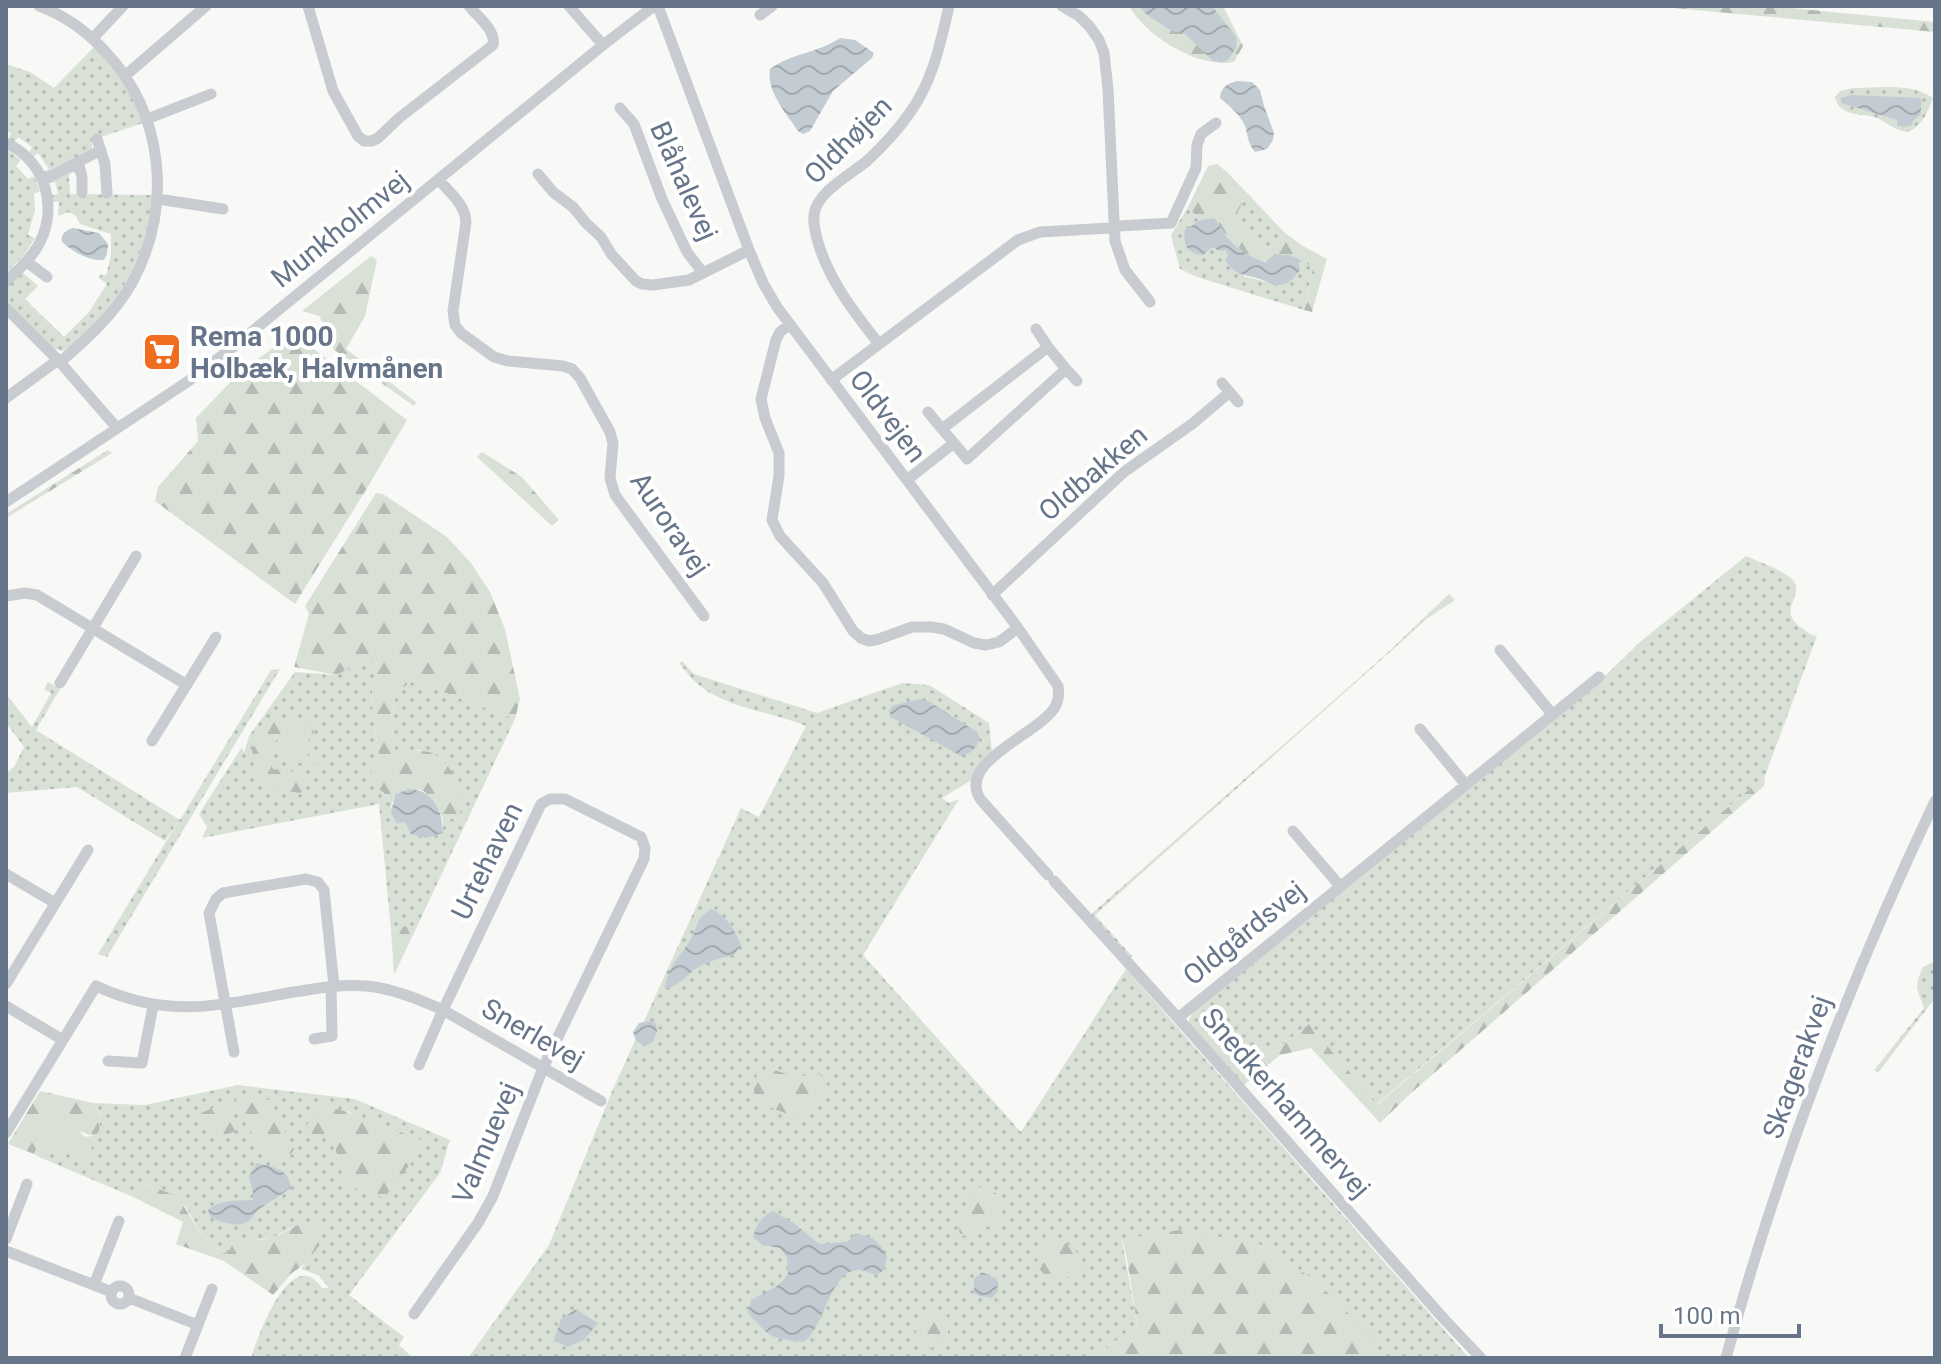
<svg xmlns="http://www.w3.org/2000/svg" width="1941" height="1364" font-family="Roboto,sans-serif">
<defs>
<pattern id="grass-dots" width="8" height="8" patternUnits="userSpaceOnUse" patternTransform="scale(2)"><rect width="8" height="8" fill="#d9e1d7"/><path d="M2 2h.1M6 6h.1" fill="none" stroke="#b4bbb4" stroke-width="1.8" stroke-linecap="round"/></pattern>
<pattern id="forest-firs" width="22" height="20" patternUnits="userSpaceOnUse" patternTransform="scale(2)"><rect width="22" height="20" fill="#d9e1d7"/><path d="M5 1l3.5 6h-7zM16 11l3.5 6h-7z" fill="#b4bbb4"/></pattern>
<pattern id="park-tufts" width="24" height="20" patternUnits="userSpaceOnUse" patternTransform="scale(2)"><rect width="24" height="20" fill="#d9e1d7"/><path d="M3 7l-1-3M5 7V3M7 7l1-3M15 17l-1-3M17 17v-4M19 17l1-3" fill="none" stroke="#b4bbb4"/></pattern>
<pattern id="water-waves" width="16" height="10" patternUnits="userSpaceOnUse" patternTransform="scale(2)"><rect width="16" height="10" fill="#c3ccd2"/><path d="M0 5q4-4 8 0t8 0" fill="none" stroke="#a2aab0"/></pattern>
</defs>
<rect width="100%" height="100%" fill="#f8f9f6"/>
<path fill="url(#grass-dots)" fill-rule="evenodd" d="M95,46L127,86L143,123L92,140V150L45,174L43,172L49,169L38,153L33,157L29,153L32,147L18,137L14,143L8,140L11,133L6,131V64L30,72L54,88Z
M1852,88C1877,88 1911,82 1933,98C1929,109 1923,124 1912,130C1901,136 1887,122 1877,118C1867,114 1855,116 1846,111C1839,108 1837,104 1835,97L1840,91Z
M6,149L21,160L16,166L28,179L34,176L40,191L34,194L35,210L28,235L35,238L24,255L6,273Z
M75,169L76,172L69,174L70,194L153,195C147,249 126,295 86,332C79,339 72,347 62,351L51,347L6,301V286L28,267L23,273L38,286L25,299L64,337L89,312L107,284L99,278L101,274L106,276L111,255V234L80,224L76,216L69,212L58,216L59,202H51V195L58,194L55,182L48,184Z
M1247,193L1285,233L1267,248L1244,234L1237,214Z
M1188,207L1200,220L1184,231L1212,246L1227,249L1228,255L1245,277C1269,280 1282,295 1300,270L1299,259L1313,267L1304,310L1197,277L1180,269L1171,235Z
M1746,556C1757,561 1785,571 1793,580C1805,596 1777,609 1800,627C1806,631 1810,635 1817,636L1765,776L1376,1105L1309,1024L1238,1079L1189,1025V1019L1195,1010L1603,678L1640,642Z
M1449,594L1455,600L1428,618L1095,915L1132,956L1129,959L1090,915L1384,656Z
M363,659L377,662C368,696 374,722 379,756L374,763L383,792L392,803L391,807L404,820L443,833V818L460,820L420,750L395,753L391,717L397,691L414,681L515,719L412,937L406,926L391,930L379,804L202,838L207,827L199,814L242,747L244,753L249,736L295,672L337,675Z
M682,661L694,674L817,713L902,683L929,685L989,723L992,752L978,766L970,781L942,798L949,803L959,799L863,955L1021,1132L1126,969L1469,1358H1378L1372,1338L1315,1280L1257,1243L1122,1240L1137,1324L1095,1358H468L549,1245L613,1089L741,808L759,817L806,726C772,712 730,709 700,686C692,680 686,671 679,663Z
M280,669L107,957L98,954L179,820L165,841L77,787L6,793V773L14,767L24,747L6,723V694L32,727L51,693L44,689L48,682L60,689L36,730L180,820L271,670Z
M1935,961V998L1878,1073L1874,1070L1924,1008C1917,989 1914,986 1923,967Z
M238,1085L355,1099L450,1140L440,1173L349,1295L404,1337L399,1345L413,1358H251C258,1336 291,1243 322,1288H329L318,1275L301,1269L306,1263L294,1226L272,1238L255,1240L227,1254L214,1247L203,1237L186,1207L152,1186L143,1185L136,1188L131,1196L39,1157L48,1149H59L85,1163L100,1126L99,1117L103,1116L93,1103L145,1105ZM347,1111L380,1126L349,1186L332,1141Z"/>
<path fill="url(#forest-firs)" d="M1129,6H1223L1243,46L1234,62C1198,69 1146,36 1129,6Z
M1651,6H1771L1935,22V32Z
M1217,164L1227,172L1247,193L1237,214L1244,234L1267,248L1285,233L1303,246L1327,259L1312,312L1304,310L1313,267L1290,255C1282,258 1272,262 1263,261C1245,260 1223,233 1214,218L1200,220L1188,207L1208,166Z
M371,256L377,260L365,316L346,349L416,402L414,406L333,349L327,331L319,316L302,311Z
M293,333L407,420L369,485L295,604L155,501L158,487L198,441L196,418L239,373Z
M108,450L112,453L6,518V514Z
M482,452L522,477L559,520L552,526L477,457Z
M376,493L383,494L447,537L471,563L490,592L505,629L520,699L515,719L414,681L397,691L391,717L395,752C438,748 438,752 462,786L460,820L443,818C427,795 429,782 395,794L392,803L383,792L368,781L374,763L379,756C374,722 368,696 377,662L363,660L337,675L294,667L309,614L305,606Z
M287,718L304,719L312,724L314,732L311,738H280L271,744L269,757L273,769L303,773L305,789L300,793L271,789L255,773L252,749L261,733L274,722Z
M1765,776L1764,786L1410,1094L1380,1123L1311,1048L1280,1055L1243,1086L1238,1079L1309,1024L1377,1105Z
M406,926L412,937L394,975L391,930Z
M771,1069L796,1077L819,1073L829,1088L819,1102L800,1119L757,1102C752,1092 753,1078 761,1070Z
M40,1091L93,1103L103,1117H99C106,1158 64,1119 53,1110L34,1154L8,1144Z
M242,1097L270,1100L294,1150L285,1160L266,1157L236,1106V1099Z
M230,1101L235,1131L220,1137L196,1115Z
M322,1105C358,1113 392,1130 427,1142L384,1198L349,1186L332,1141L303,1130Z
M142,1185L152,1186L178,1197L203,1237L214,1247L227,1254L235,1241C248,1241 262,1241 274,1237C289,1231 305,1216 322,1226L321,1243L306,1263L292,1273L273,1295L224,1261L176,1244L183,1222L131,1196L136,1188Z
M985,1187L1000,1196L1003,1220L966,1236C964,1235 962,1235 960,1233C955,1225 970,1197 974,1188Z
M1180,1230L1257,1243L1315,1280L1373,1338L1378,1358H1095L1137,1324L1127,1259L1122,1239Z
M1054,1237L1073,1247L1084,1263L1083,1272L1053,1282L1038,1268L1037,1251L1044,1238Z
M934,1310L948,1317V1338L931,1348L919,1343L915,1334L926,1314Z"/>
<path fill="url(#park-tufts)" d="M280,738H309L307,755L318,760L317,766L283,760Z"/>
<path fill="#d9e1d7" d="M63,1109C67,1112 71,1114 74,1118C81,1128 79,1144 98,1133L85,1163L59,1149H48L39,1157L34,1154L53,1110Z"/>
<path fill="url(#water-waves)" d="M1139,6H1212L1237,38L1236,48L1228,60L1222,62L1213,61L1185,34L1172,31L1147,15Z
M840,38L855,40L874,53L872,58L833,91L810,131L803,134L798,131C786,113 766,91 770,69C792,53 818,53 840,38Z
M1237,81L1252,82L1260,90L1264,106L1274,133L1273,140L1267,149L1255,152C1245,139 1249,132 1243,122C1238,113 1227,104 1220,98C1220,88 1228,83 1237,81Z
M1851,95L1921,98V114L1913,121L1911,126L1903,127L1897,125V120L1841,103V98Z
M1214,218C1220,224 1220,228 1225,234C1235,247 1250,258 1265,262L1275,254L1290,255L1299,259L1300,270C1295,277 1289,285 1279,285C1272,286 1266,281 1260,279C1244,274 1237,276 1225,261L1228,255L1227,250L1220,251L1212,247L1203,255C1186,252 1185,248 1184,231L1200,220Z
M73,228L99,233L108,244L107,254L104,260C89,261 73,252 62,242C60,234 66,230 73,228Z
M919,699L930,702L977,732L980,738C977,748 971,754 961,756L891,717L889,711L892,706Z
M409,789C433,789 443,812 443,833L426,838L411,834L404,821L397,824L391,813L395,794Z
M712,909C727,917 735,929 741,945L734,955C721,958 709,961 697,968C686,975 678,987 665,989C667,963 685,954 694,933C697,927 697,921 702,916C705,913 709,911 712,909Z
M651,1021L656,1024L657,1031L653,1042L645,1046L636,1041L633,1032L639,1023Z
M257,1163C274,1168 287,1167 291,1187C281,1196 269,1202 258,1210C255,1213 253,1217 250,1220C239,1229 223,1222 211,1218L208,1210C222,1199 235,1201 253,1200V1193L249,1176Z
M773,1211L795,1224L819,1244L847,1242L855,1234C872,1235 879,1241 887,1257L884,1270L876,1275C870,1273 863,1269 857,1270C829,1273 825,1327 804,1342C770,1339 770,1337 748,1313L751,1300C769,1289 775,1292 788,1274L787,1258L780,1248L763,1245L753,1238C756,1225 761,1217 773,1211Z
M982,1272L997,1279L998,1291L992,1298L979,1296L974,1293V1279Z
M576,1309L598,1323L584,1340L568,1347L554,1340L561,1319Z"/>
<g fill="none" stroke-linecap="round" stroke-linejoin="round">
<path stroke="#c8cbcf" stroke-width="11" d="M39,6C64,15 86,31 104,50C164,113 173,205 133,281C115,314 88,338 60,362
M308,6L333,91L358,136L364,141H372L378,138L399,118L493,45C496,30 478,17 469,6
M569,6L603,45
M658,6L749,250L763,283L777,307L1018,628L1058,686C1059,693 1059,699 1056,705C1043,733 954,761 981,800L1048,875
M1062,6L1079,16L1090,27L1099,40L1104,53L1108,89L1115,241L1125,270L1150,302
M760,15L772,6
M93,38L123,6
M126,75L206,6
M620,108L634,124L662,199L687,252L703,273
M147,119L211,94
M97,139L105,164L107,193
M6,143C47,161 60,212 36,249C28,262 17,271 6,281
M78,162L82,177V192
M538,174L553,192L573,207L586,223L601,237L612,255L636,281L642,284L653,285L689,280L749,250
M44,180L101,150
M439,180C450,193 465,204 466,222L453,311L455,325L461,333L494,357L508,361L563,366L572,369L580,378L610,432L613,443L610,478L615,495L704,616
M158,199L223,209
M27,262L47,277
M6,308L58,360L117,428
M789,325L780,332L776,340L761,399L765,418L779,453V476L772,520L780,536L823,583L853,631L861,638L869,641L879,639L912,627H931L944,629L974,643L986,645L999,642L1018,628
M1036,329L1048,347
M879,344C853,311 828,279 817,239C815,231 813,223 814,215C816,192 852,174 868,160C883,146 897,131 909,114C933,81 940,45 949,6
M1066,369L1077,381
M831,380L1018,240L1040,232L1110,228L1118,226L1171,223L1196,168L1197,145L1201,134L1216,123
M1222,383L1238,402
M6,398L58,360
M928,412L942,429
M907,480L954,443L967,459L1066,369L1048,347L942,429L954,443
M6,502L187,382L227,352L603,45L654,6
M992,595L1124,472L1192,424L1230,392
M6,596L25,593L37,595L187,685
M1500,650L1552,714
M60,683L136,556
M1420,729L1466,785
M152,741L216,637
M1293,831L1340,886
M6,874L55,903
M1054,881L1178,1018L1444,1319L1481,1358
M6,984L88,850
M6,1006L63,1040
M1178,1018L1599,677
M314,1039L332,1036L331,986
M234,1052L209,913L216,899L223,893L306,879L318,882L324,890L334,986
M108,1061L142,1063L153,1006
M6,1133L96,986C170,1020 218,1005 294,992C318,988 342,984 367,986C394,989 418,999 443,1010L601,1101
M6,1239L27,1184
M6,1251L112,1292
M94,1285L119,1221
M111 1295a9 9 0 1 1 18 0a9 9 0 1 1-18 0Z
M129,1298L198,1325
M414,1314L478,1223L493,1196L543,1068L644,859L645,848L641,837L565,799H550L541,804L443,1010L419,1065
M185,1358L212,1289
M1726,1358C1778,1166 1850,980 1935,801"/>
</g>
<defs>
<g id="supermarket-square" transform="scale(2)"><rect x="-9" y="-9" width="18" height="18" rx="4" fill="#f06c1f" stroke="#fff"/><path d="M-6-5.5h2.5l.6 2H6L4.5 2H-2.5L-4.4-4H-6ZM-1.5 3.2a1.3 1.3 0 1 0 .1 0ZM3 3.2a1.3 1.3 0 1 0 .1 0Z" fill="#fff"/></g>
</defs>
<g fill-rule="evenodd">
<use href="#supermarket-square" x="162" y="352"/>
</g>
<g text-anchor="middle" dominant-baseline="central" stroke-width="8" stroke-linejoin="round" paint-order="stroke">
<g font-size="28" fill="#667589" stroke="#fff">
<text transform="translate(848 140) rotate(-45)">Oldhøjen</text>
<text transform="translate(684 181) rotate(66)">Blåhalevej</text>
<text transform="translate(340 229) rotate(-39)">Munkholmvej</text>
<text transform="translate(888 416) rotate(53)">Oldvejen</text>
<text transform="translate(1093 473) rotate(-40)">Oldbakken</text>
<text transform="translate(670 524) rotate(56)">Auroravej</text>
<text transform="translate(487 861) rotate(-64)">Urtehaven</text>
<text transform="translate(1244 933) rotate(-39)">Oldgårdsvej</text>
<text transform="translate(533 1034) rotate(30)">Snerlevej</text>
<text transform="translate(1797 1067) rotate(-70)">Skagerakvej</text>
<text transform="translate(1286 1103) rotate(49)">Snedkerhammervej</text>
<text transform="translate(486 1143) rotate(-67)">Valmuevej</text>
</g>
<g font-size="28" font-weight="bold" fill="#667589" stroke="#fff" text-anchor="start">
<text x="190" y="336">Rema 1000<tspan x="190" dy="32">Holbæk, Halvmånen</tspan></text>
</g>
</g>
<rect width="1941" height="1364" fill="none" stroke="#667589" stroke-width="16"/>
<path d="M1661 1324v12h138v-12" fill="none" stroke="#667589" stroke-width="4"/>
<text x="1673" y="1324" font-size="24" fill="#667589" stroke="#ffffff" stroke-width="6" paint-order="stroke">100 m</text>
</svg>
